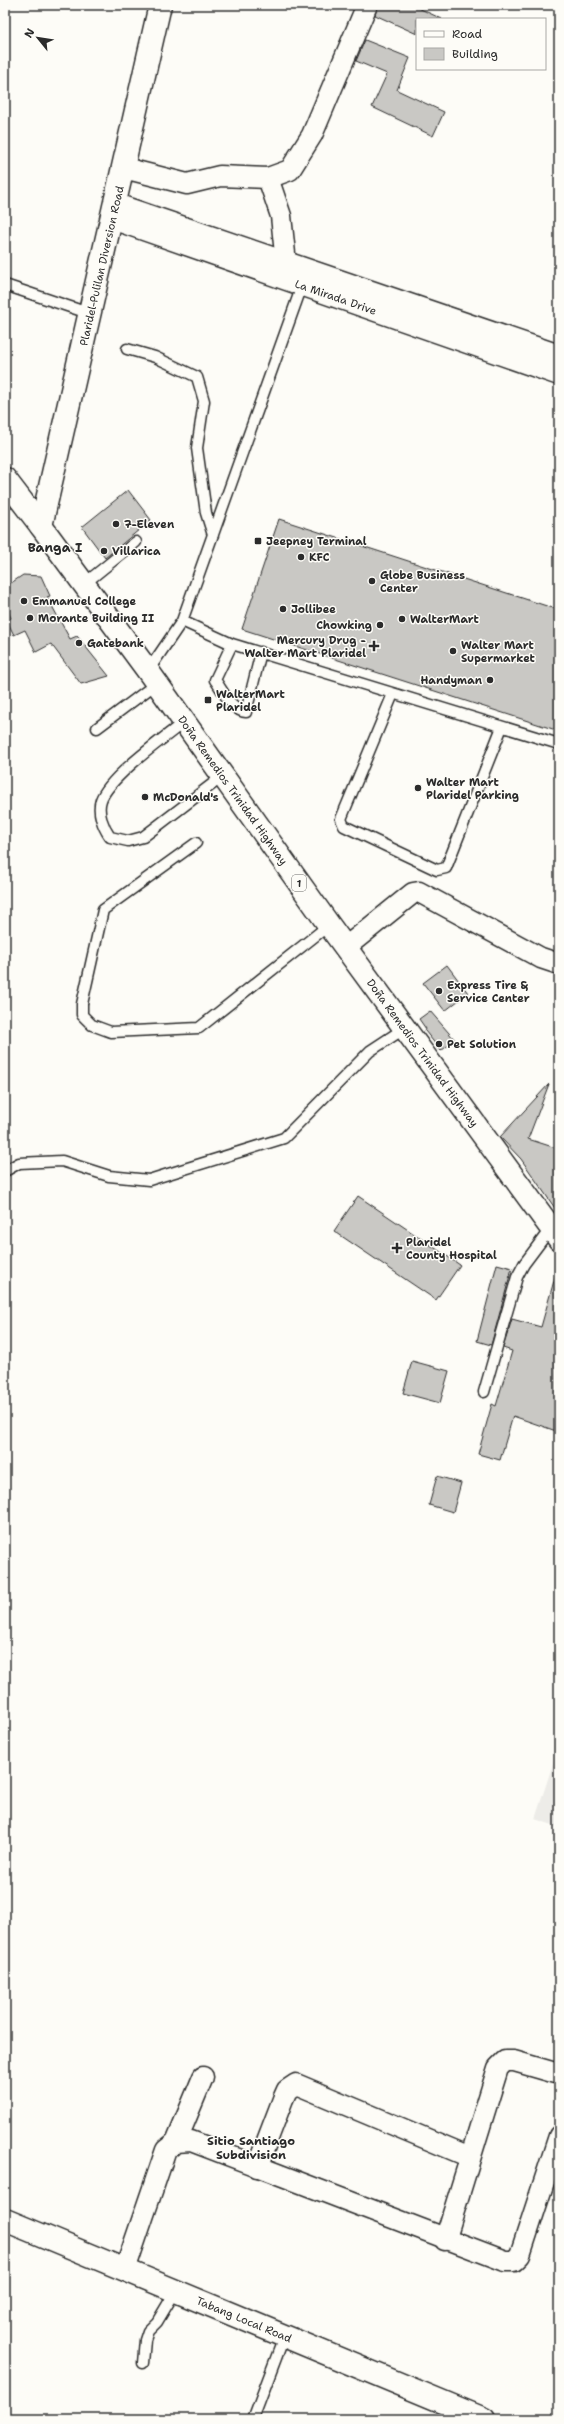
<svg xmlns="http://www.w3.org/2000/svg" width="564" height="2424" font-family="'Shantell Sans',sans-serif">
<rect width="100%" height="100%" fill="#fdfcf7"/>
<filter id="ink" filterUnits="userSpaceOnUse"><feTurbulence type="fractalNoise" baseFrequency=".025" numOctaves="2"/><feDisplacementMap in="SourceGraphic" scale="8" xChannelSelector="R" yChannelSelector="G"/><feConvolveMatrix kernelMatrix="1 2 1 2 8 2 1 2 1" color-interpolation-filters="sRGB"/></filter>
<g filter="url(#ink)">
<path fill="#edece8" d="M559,1745V1827L535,1819Z"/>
<path fill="#c9c8c4" stroke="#2b2b2b" d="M378,5H412L442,19H417V34L375,15Z
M365,40L410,58L397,90L444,112L433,136L372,107L387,74L356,61Z
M128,490L151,520L105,558L82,527Z
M279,519L559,610V731L242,629Z
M23,575L41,576L50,596L47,597L70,639L77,636L109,676L81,684L51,644L36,652L25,630L14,635L7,621L11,618L5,605V587Z
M447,965L468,993L445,1011L423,983Z
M430,1011L455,1040L441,1051L425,1031L426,1029L419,1019Z
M549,1084L528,1139L559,1149V1214L521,1159L500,1137Z
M358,1196L460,1265L436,1300L334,1231Z
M497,1264L512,1268L491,1345L477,1341Z
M555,1277H559V1432L513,1416L500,1460L478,1454L492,1404L496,1406L512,1351L503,1348L512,1319L541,1327Z
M412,1361L449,1371L440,1403L403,1393Z
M437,1476L461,1483L453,1512L429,1505Z"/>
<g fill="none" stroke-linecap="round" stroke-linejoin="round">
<g stroke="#2b2b2b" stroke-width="13">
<path id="lane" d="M5,285L91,314
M127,349L155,357L197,377L204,401L197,448L206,513L213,535
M84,584L136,542
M182,621L232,644L559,744
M232,644L215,680C223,691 232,711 246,712L261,652
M148,671L182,621L303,283
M393,694L341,819L344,826L437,870L446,868L502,727
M184,722C164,738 109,777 101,800C97,812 103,827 110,837L128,841L143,837L223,776
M97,728L157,683
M196,843L103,910L82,1004V1015L92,1025L111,1032L199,1028L329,925
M5,1171L19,1163L62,1161L109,1176L149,1180L284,1138L370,1051L405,1028
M484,1392L517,1277L524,1264L551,1228
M143,2363L145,2340L148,2331L157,2322L175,2292
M253,2419L284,2337"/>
</g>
<g stroke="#2b2b2b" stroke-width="23">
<g id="street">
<path d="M124,168L187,184L220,176L268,178L290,170L312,135L367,5"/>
<path d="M268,178L281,216L286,263"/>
<path d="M116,204L559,355"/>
<path id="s1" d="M112,219L559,375"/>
<path d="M346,947L413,893L419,892L541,958L559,964"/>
<path d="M176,2142L203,2077"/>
<path d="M257,2167L283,2099L287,2090L296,2084L470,2157"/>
<path d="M445,2240L498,2068L505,2061H514L559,2074"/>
<path d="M125,2270L166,2150L176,2142L191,2141L505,2261H514L520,2255L559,2136"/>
</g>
</g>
<g stroke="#2b2b2b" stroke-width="25">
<g id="secondary">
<path id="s2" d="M5,2220L484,2419"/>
</g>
</g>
<g stroke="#2b2b2b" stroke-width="25">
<path id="primary" d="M5,479L41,526"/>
</g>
<g stroke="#2b2b2b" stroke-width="25">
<g id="highway">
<path id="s3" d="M160,5L41,526L148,671L329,925L559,1239"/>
</g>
</g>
<use href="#lane" stroke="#fdfcf7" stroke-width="10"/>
<use href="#street" stroke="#fdfcf7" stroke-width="20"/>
<use href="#secondary" stroke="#fdfcf7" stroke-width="22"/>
<use href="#primary" stroke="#fdfcf7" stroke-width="22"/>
<use href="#highway" stroke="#fdfcf7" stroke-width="22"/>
</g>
</g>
<g fill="#2b2b2b" stroke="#fdfcf7" stroke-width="1.5">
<circle cx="116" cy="524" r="4"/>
<rect x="254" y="537" width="8" height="8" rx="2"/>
<circle cx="104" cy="551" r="4"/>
<circle cx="301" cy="557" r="4"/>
<circle cx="372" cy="581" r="4"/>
<circle cx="24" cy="601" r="4"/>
<circle cx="283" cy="609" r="4"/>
<circle cx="30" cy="618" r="4"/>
<circle cx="402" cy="619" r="4"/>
<circle cx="380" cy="625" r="4"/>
<circle cx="79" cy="643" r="4"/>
<path d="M372 640h4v4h4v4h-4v4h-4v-4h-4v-4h4z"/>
<circle cx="453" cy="651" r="4"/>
<circle cx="490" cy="680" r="4"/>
<rect x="204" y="696" width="8" height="8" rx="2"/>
<circle cx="418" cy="788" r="4"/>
<circle cx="145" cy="797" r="4"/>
<circle cx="439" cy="991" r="4"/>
<circle cx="439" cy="1044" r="4"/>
<path d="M395 1242h4v4h4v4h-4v4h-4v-4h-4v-4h4z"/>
</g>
<g text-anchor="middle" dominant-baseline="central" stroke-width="3" stroke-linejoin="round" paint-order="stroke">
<rect fill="#fdfcf7" stroke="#6a6a68" stroke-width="1" x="292" y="875" width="14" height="16" rx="3"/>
<g font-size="10" font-weight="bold" fill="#2b2b2b">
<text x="299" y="883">1</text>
</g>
<g font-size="11" fill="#2b2b2b" stroke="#fdfcf7">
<text transform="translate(102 266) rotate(-77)">Plaridel-Pulilan Diversion Road</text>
<text stroke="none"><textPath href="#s1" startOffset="237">La Mirada Drive</textPath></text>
<text stroke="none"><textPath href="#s3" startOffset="861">Doña Remedios Trinidad Highway</textPath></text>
<text stroke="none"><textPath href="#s3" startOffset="1185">Doña Remedios Trinidad Highway</textPath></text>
<text stroke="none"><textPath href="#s2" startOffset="259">Tabang Local Road</textPath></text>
</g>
<g font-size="11" font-weight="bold" fill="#2b2b2b" stroke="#fdfcf7" text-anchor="start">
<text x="124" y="524">7-Eleven</text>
<text x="266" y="541">Jeepney Terminal</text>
<text x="112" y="551">Villarica</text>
<text x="309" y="557">KFC</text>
<text x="380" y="575">Globe Business<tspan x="380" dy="13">Center</tspan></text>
<text x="32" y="601">Emmanuel College</text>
<text x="291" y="609">Jollibee</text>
<text x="38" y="618">Morante Building II</text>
<text x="410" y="619">WalterMart</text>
<text x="372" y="625" text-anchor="end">Chowking</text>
<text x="366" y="640" text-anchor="end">Mercury Drug -<tspan x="366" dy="13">Walter Mart Plaridel</tspan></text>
<text x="87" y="643">Gatebank</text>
<text x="461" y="645">Walter Mart<tspan x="461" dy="13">Supermarket</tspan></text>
<text x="482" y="680" text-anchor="end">Handyman</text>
<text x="216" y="694">WalterMart<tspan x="216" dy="13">Plaridel</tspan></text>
<text x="426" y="782">Walter Mart<tspan x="426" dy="13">Plaridel Parking</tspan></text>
<text x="153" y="797">McDonald's</text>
<text x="447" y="985">Express Tire &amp;<tspan x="447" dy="13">Service Center</tspan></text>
<text x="447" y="1044">Pet Solution</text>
<text x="406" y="1242">Plaridel<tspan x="406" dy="13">County Hospital</tspan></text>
</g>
<g font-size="12" font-weight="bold" fill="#2b2b2b" stroke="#fdfcf7">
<text x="251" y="2141">Sitio Santiago<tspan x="251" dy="14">Subdivision</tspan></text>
</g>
<g font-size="13" font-weight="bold" fill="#2b2b2b" stroke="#fdfcf7">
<text x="55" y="547">Banga I</text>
</g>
</g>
<rect width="564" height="2424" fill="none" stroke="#fdfcf7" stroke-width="20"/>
<rect x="10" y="10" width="544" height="2404" fill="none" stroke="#2b2b2b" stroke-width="1.5" filter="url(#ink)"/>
<rect x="416" y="18" width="130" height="52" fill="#fdfcf7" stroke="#a9a8a5"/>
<rect x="424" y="31" width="20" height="6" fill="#fdfcf7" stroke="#a9a8a5"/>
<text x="452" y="38" font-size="12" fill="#2b2b2b">Road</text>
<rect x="424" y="48" width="20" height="12" fill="#c9c8c4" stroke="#a9a8a5"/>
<text x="452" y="58" font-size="12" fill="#2b2b2b">Building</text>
<g transform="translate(38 38) rotate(300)" stroke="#fdfcf7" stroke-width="3" paint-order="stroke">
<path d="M0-3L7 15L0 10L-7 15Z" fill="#2b2b2b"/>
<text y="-6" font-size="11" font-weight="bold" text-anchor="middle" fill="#2b2b2b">N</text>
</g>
</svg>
